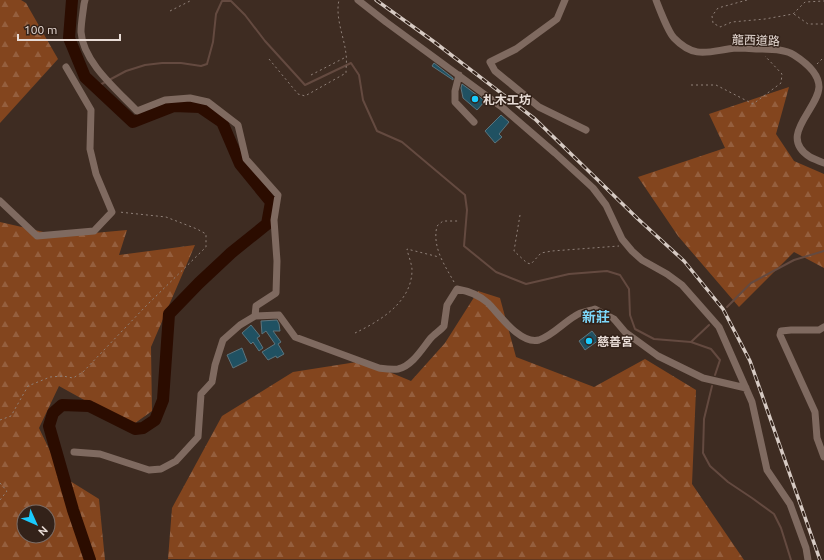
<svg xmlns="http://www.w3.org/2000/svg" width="824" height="560" font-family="Ubuntu,'Noto Sans TC',sans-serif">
<defs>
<pattern id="forest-firs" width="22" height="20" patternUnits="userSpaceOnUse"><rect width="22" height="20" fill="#83451e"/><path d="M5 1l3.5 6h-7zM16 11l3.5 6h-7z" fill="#955f3e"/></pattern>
</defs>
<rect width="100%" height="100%" fill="#3e2c22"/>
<path fill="url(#forest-firs)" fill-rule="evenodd" d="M0,0H21L26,3L58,59L0,123Z
M789,87L776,134L794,161L824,174V268L794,252L739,307L678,236L638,177L725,148L709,114Z
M0,222L61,236L127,230L119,255L195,245L151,347L152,411L131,426L59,386L39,428L62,476L99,499L105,560H0ZM24,512H48V536H24Z
M478,291L500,298L516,357L594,387L645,359L696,390L692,484L744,560L168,559L172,508L222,416L293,372L363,361L411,381L445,343Z"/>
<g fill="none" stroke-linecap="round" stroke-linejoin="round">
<path stroke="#644a40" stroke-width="2" d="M96,87L126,71L145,65L162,63H181L201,66L207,64L213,42L216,14L222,1H231L245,15L265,41L305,85L351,63L359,75L363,100L377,131L402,142L465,195L467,210L464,246L496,272L526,284L569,274L607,271L620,275L629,289L630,315L635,329L654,339L691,342L711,349L720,360L715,375
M727,307L751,283L794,260L824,251
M691,342L709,325
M712,386L704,419L703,453L710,466L728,482L752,498L774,514L781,528L791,560"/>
<path stroke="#2b0c00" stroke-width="12" d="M72,0L69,38L85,77L133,122L174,106L200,107L222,122L240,164L271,202L267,224L231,253L199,283L169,314L163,400L155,420L143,428L135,429L89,406L62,405L53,413L49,426L73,510L90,560"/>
</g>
<path fill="#205162" stroke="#5c747d" d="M434,63L453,78V80L432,66Z
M462,84L485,101L477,110L463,98L461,88Z
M501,115L509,122L499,134L502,137L495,143L485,131Z
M277,320L279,324L280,331H273L281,342L278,344L284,354L277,358L276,356L268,360L262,352L275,344L266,331L262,334L261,321Z
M251,325L260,336L257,338L263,348L259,351L253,342L251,344L242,333Z
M592,331L599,340L585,350L579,341Z
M242,348L247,361L233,368L227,355Z"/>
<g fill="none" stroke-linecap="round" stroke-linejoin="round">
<path stroke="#908179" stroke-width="1" stroke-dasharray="2 3" stroke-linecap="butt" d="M747,0L718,8L712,16L713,23L720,27L732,22L765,19L793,14L805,2L824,1
M170,11L192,0
M794,14L808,24H824
M269,59L298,94L305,96L346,73C346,67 347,60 346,54C344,36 335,18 339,0
M817,64L824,57
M311,75L346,57
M691,85H716L753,104L781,83L782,74L765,56
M520,215L514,251L527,263L531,264L541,253L552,251L619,246
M454,282C444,264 432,247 437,226L443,221H458
M355,333C380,321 412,302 412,270C412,264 408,255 407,249L439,257
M0,420L11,416L28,386L50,377L63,376L73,378L83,372L145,307L206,247V234L197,229L166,217L119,212
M0,483L7,491L0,500"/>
<path stroke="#7f6a60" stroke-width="7" d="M358,0L386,22L503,108L555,153L593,188L606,205L622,239L632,251L642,260L667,274L682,285L719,327L752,402L767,470L790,504L806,548L808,560
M565,0L557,19L516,49L490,62L495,71L539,107L586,130
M656,0C659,8 669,33 674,38C696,61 711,50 737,48C745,48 753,49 761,49C771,49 785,49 794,55C805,62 819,73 819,87C818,110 777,136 810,157C814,159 819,161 824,163
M459,75L455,91V102L474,122
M0,201L37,236L94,231L112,212L96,174L90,149L91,110L66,67
M255,316L279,315L295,337L379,368C386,369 392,370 398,369C412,366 422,349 430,339C434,334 440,331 444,326L447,305L457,289C469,291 479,295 488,303C499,314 520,345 539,340C552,336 563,323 575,316C580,312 589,311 595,309L614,319L625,332L658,356L703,378L746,388
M824,327L819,330H791L781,331L780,335L815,412L817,438L824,457
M74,452L100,454L149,470L161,469L176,461L198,437L201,394L212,382L215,365L223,340L240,325L255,316L256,306L276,293L277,261L274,220L278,195L246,159L238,125L208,102L190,98L165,100L137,111C117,90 83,62 81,32C81,23 83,13 84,4L85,0"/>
<g stroke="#d6cac3" stroke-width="3.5">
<path id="rail" d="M376,0L433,41L535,119L638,219L684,261L723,309L750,361L820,560"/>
</g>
<use href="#rail" stroke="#332219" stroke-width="2" stroke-dasharray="6" stroke-linecap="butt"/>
</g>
<g fill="#1acafc" stroke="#332219" stroke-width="1.5">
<circle cx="475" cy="99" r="4"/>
<circle cx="589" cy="341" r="4"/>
</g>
<g text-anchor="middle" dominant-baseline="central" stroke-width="3" stroke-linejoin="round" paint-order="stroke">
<g font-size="12" fill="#e8dcd6" stroke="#332219">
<text transform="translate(756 40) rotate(2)">龍西道路</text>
</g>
<g font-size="12" font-weight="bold" fill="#e8dcd6" stroke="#332219" text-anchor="start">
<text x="483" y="99">札木工坊</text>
<text x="597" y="341">慈善宮</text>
</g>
<g font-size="14" font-weight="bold" fill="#7dd8fb" stroke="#332219">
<text x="596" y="317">新莊</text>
</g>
</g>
<g transform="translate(36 524) rotate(135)"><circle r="19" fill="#332219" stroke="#7b6c65"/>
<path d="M0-3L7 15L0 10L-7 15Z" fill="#1acafc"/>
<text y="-6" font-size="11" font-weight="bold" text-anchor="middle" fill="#e8dcd6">N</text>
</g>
<path d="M18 34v6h102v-6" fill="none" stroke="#e8dcd6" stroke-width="2"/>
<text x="24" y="34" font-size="12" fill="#e8dcd6" stroke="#332219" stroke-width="3" paint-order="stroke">100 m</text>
</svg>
